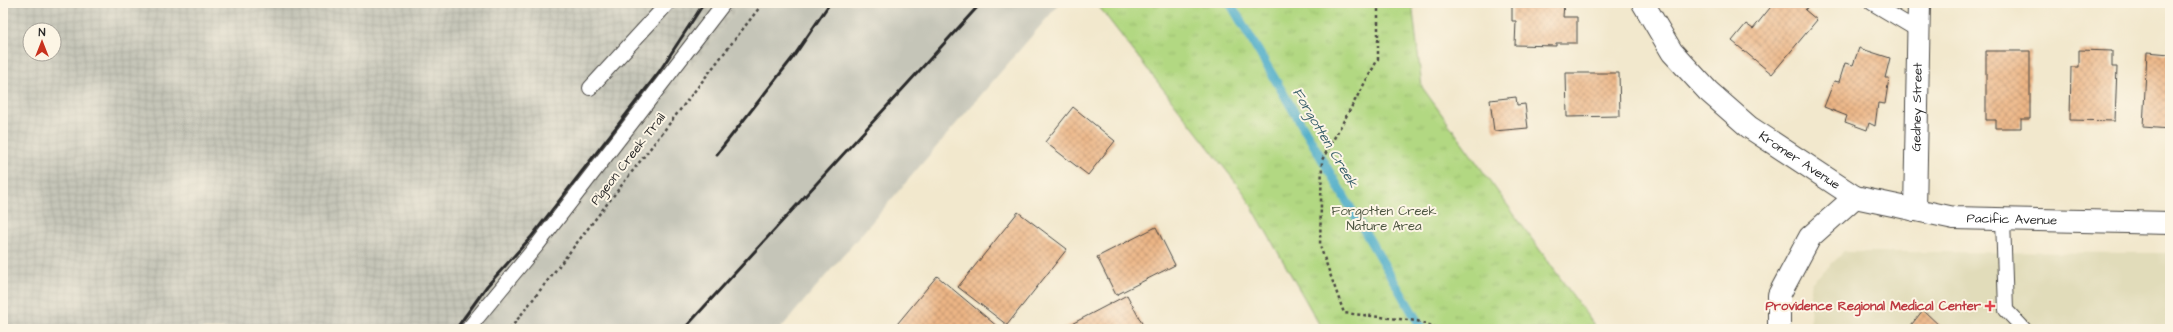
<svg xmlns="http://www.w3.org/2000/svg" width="2173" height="332" font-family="'Architects Daughter',sans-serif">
<defs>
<pattern id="industrial-grid" width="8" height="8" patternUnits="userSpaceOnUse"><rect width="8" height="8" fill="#c5c5b8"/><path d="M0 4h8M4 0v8" fill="none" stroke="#a9a99e"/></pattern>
<pattern id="grass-tufts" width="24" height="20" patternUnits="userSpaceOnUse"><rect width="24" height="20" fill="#b2d882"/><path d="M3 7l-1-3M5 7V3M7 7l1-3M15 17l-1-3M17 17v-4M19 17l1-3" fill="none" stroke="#99ba70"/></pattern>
<pattern id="building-cross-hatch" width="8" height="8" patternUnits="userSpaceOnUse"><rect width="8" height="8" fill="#ecb585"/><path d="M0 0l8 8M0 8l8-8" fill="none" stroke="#bf936d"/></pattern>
</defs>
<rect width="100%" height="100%" fill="#fcf5e5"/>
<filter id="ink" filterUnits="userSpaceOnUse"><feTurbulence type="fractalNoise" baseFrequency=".025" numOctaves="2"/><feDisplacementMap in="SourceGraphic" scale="8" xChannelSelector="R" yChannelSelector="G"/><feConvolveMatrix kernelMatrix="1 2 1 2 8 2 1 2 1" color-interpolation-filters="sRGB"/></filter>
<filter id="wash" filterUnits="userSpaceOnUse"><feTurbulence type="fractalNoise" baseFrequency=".012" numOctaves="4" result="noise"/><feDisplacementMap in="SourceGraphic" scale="16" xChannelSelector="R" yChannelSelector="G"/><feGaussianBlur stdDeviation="0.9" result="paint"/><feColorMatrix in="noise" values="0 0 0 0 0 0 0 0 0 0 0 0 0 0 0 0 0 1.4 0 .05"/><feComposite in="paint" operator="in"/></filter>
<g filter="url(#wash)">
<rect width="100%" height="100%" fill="#f2e8cd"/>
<path fill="#e1dcba" d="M1844,252L2170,253V329H1810L1811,283Z"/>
<path fill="url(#industrial-grid)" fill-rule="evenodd" d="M3,3H742L483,329H3ZM30,30H54V54H30Z"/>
<path fill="#c5c5b8" d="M742,3H1060L780,329H483Z"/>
<path fill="url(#grass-tufts)" stroke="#6e8256" d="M1096,3H1412L1422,87L1597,329H1322L1244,193Z"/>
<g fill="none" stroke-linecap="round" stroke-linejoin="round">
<path stroke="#49abc8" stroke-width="9" d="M1230,3L1422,329"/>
</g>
<g id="blocks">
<path fill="url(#building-cross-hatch)" d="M1512,3H1564L1563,17H1577V43H1556V46L1515,45L1516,21H1512Z
M1774,3H1811L1805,10L1817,20L1772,74L1732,41L1746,24L1753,29Z
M1859,48L1890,58L1885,78H1889L1885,104L1878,103L1875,126L1869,123L1867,130L1845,122L1847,116L1824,107L1834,81L1839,82L1845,63L1853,65Z
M2079,50L2112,51V67H2117L2115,121L2070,120L2071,67H2079Z
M1986,51H2030V119H2021V128H1996V120H1986Z
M2147,52L2170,54V129L2143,127Z
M1566,73H1619L1620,116L1567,117Z
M1516,97L1517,105L1525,104L1528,128L1494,131L1490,100Z
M1073,107L1115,141L1088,175L1045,142Z
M1018,212L1067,249L1007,325L958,287Z
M1156,227L1175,265L1116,295L1097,257Z
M937,276L998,327L996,329H893Z
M1127,295L1145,329H1062Z
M1923,310L1943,329H1908Z"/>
</g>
</g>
<g filter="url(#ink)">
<use href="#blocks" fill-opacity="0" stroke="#494743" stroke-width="1"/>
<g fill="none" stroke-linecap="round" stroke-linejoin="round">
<g stroke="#494743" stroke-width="16">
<path id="service" d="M1872,3L1919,31
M590,88L668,3
M2003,219L2006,310L2024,329
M468,329L538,244L724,3"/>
</g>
<g stroke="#494743" stroke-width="24">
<g id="minor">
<path id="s1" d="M1643,3L1672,52L1708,91L1749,127L1855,197L1810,237L1779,295V329"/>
<path id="s2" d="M1915,210L1919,3"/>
</g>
</g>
<g stroke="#494743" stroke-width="24">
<g id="tertiary">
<path id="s3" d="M1855,197L1954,218L2170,223"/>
</g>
</g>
<path stroke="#494743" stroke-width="2.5" stroke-dasharray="3 3" stroke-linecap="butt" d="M1378,3V59L1322,160L1320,246L1344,313L1417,321L1441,329
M510,329L763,3"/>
<use href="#service" stroke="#fff" stroke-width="14"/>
<use href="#minor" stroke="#fff" stroke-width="22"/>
<use href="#tertiary" stroke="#fff" stroke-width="22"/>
<path stroke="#2b2b2b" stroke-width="3" d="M717,154L794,56L830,3
M456,329L487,286L532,236L659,72L704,3
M684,329L981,3"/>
</g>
</g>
<path fill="#e0444e" stroke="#fcf5e5" stroke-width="1.5" d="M1988 300h4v4h4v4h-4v4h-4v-4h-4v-4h4z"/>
<g text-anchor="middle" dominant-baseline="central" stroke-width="4" stroke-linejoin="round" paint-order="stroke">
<g font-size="13" fill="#2b2b2b" stroke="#fcf5e5">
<text stroke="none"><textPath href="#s2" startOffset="103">Gedney Street</textPath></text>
<text transform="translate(628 159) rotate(-52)">Pigeon Creek Trail</text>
<text stroke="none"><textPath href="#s1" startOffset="225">Kromer Avenue</textPath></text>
<text stroke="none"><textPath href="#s3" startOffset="159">Pacific Avenue</textPath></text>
</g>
<g font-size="13" fill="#4d5641" stroke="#fcf5e5">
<text x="1384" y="211">Forgotten Creek<tspan x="1384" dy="15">Nature Area</tspan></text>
</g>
<g font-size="13" font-weight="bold" fill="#be3a42" stroke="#fcf5e5" text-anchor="end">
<text x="1981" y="306">Providence Regional Medical Center</text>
</g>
<g font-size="14" font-style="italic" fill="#375e6a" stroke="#fcf5e5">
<text transform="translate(1325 138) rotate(59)">Forgotten Creek</text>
</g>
</g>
<rect width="2173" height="332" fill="none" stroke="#fcf5e5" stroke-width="16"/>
<g transform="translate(42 42)"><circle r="19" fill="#fcf5e5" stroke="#a8a49b"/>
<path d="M0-3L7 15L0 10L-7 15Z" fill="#c8321e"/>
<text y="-6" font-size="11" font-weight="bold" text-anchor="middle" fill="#2b2b2b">N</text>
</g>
</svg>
